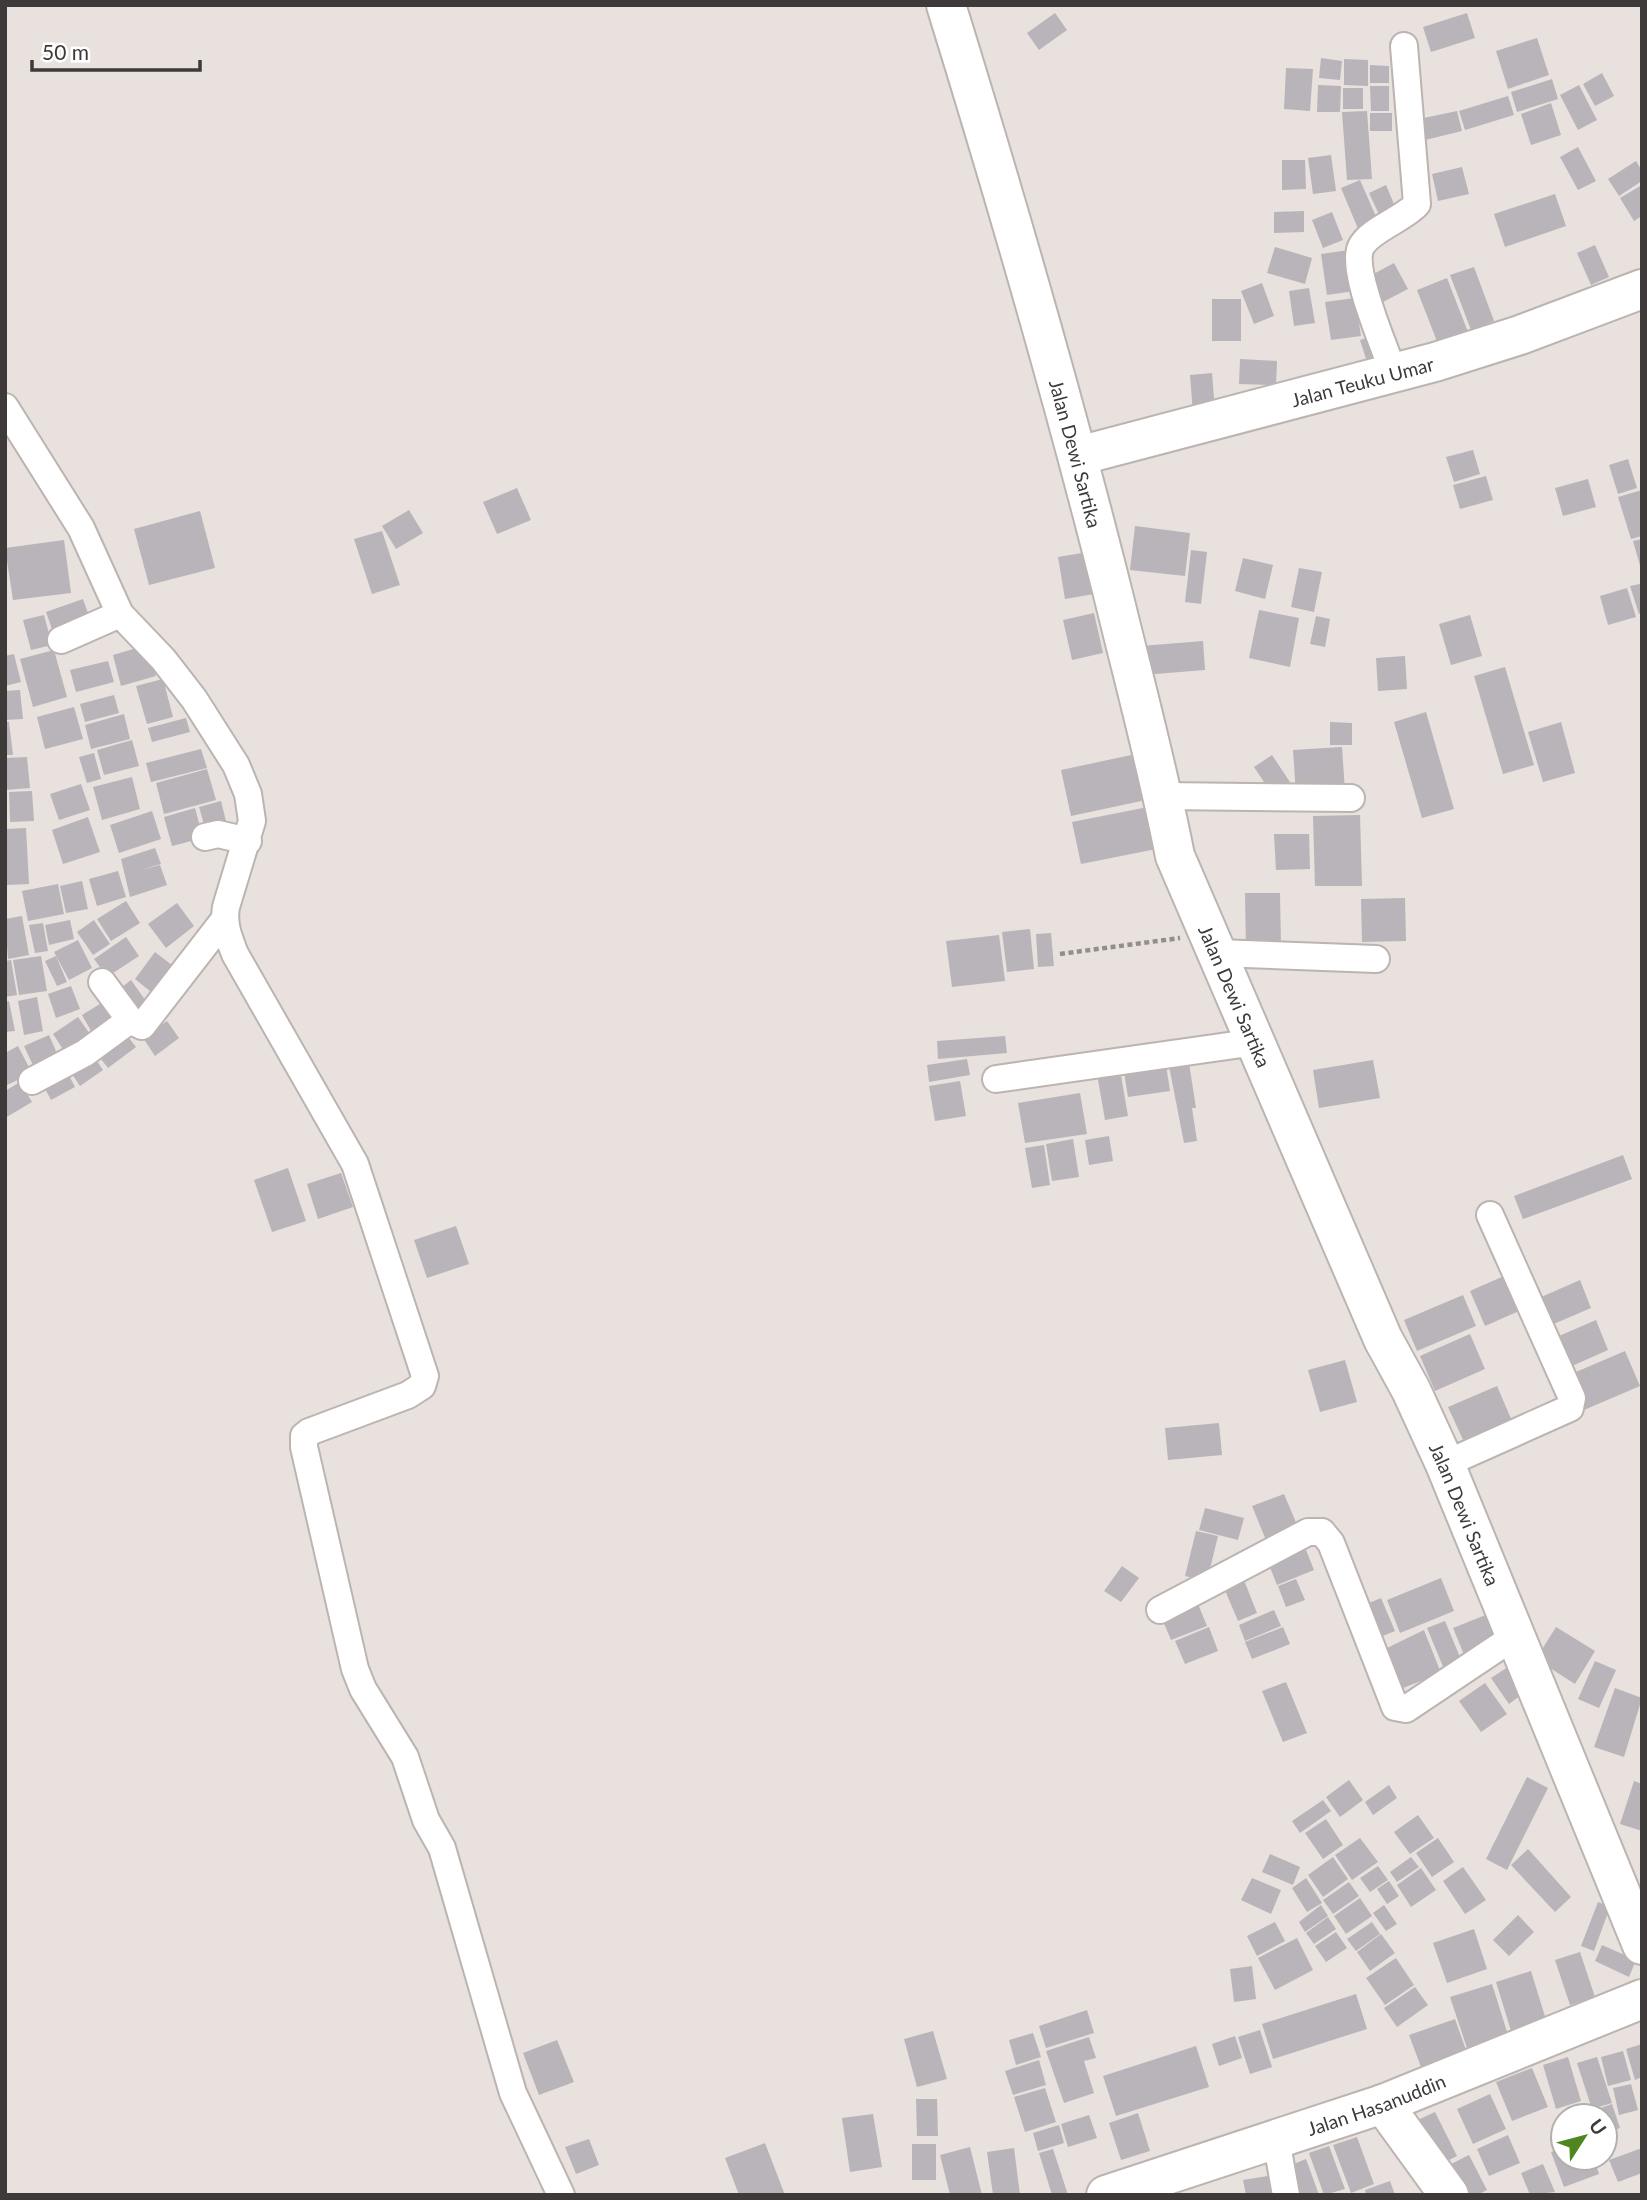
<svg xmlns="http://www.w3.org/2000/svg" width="1647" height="2200" font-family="Lato,sans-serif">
<rect width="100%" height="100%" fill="#e8e1dd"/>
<path fill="#b9b4b9" d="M1055,13L1067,30L1039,50L1027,33Z
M1467,13L1475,38L1431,52L1423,27Z
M1537,38L1549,75L1508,89L1496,51Z
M1321,58L1342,61L1340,80L1319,78Z
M1344,59L1368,60V86L1344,85Z
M1370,65L1389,66V83H1370Z
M1286,68L1313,69L1310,111L1284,109Z
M1602,73L1614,96L1595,106L1583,84Z
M1552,79L1558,99L1517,112L1511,92Z
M1318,85L1341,86L1340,112H1317Z
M1579,85L1597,120L1578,130L1560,95Z
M1370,86H1389V111H1371Z
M1343,88H1363V109H1343Z
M1508,96L1514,115L1465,130L1459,111Z
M1551,103L1561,135L1531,145L1521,114Z
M1367,111L1372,179L1347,180L1342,112Z
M1457,111L1462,131L1425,140L1419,119Z
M1370,113H1392V131H1370Z
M1578,147L1596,181L1578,190L1560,157Z
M1331,155L1336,191L1313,194L1308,158Z
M1282,160H1305L1306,189L1282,190Z
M1636,161L1642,171V181L1619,196L1608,179Z
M1462,167L1469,194L1438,201L1432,174Z
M1360,180L1381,228L1361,236L1341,188Z
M1386,185L1399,216L1383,223L1369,193Z
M1642,185V216L1634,221L1620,198Z
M1555,194L1566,226L1505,247L1494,214Z
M1304,211V232L1274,233V212Z
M1332,212L1343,240L1323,248L1312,220Z
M1595,245L1609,277L1591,285L1577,253Z
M1275,247L1312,258L1305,284L1267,273Z
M1349,250L1355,291L1327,295L1321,254Z
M1394,263L1408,289L1379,304L1366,278Z
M1474,267L1494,321L1471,330L1450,275Z
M1447,278L1468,332L1438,344L1417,290Z
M1262,283L1274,316L1254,324L1241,291Z
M1309,288L1315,323L1294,326L1289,291Z
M1355,298L1361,336L1331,340L1325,302Z
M1212,299H1241V341H1212Z
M1375,336L1383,360L1368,365L1360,340Z
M1240,359L1277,361L1276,385L1239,384Z
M1212,373L1215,411L1193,413L1190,375Z
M1473,450L1480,474L1454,482L1446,457Z
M1628,459L1637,488L1618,494L1609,465Z
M1486,476L1493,500L1460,509L1453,485Z
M1588,479L1596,507L1563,516L1555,488Z
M517,488L531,520L497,534L483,502Z
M1642,490V536L1631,539L1618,497Z
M409,510L423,533L396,549L382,526Z
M200,511L215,568L149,585L134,529Z
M1135,526L1190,533L1185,576L1130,570Z
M382,531L400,585L372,594L354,539Z
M1642,539V569H1641L1633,541Z
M64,540L71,593L13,600L5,548Z
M1191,550L1207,552L1201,604L1185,602Z
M1088,552L1094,594L1065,599L1058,557Z
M1243,558L1273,565L1265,599L1235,591Z
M1299,568L1322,572L1314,612L1291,607Z
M1640,584L1642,613L1639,614L1630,586Z
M1627,588L1636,617L1608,625L1600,596Z
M83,599L90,619L53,632L46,612Z
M1259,610L1299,618L1290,667L1249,658Z
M1094,613L1103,653L1072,660L1063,620Z
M44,615L52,645L31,650L23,620Z
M1470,615L1482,656L1451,665L1439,624Z
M1316,616L1330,619L1325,647L1310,644Z
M1203,641L1205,670L1143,675L1141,646Z
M147,645L156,676L121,686L113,655Z
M54,650L67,697L33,707L20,659Z
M14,654L21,682L5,686V656Z
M1405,656L1407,689L1378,691L1376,658Z
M108,661L114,682L76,692L70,670Z
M1505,667L1534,765L1503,774L1474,676Z
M163,679L173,717L147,724L136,686Z
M20,690L23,719L5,720V691Z
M114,695L119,713L85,722L80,704Z
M74,707L83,739L45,749L37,717Z
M1426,712L1454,809L1422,818L1394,722Z
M124,714L130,739L91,749L85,725Z
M186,718L190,732L152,742L148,728Z
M5,722H9L13,755H5Z
M1330,722L1352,723V745H1330Z
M1561,722L1575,773L1543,782L1528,732Z
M132,740L139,766L104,775L97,750Z
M1342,747L1345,791L1296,794L1293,750Z
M201,749L207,768L151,782L146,763Z
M94,753L101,779L87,783L79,757Z
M1136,754L1146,800L1071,816L1061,770Z
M1272,755L1290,782L1272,794L1254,767Z
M27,757L30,788L5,790V758Z
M207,769L216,800L164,814L156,783Z
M132,777L140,809L102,820L93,787Z
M81,784L90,810L59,820L50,794Z
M32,791L34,821L10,822L9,792Z
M221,801L228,829L207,835L199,807Z
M1148,807L1156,849L1081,864L1072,822Z
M195,808L203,838L172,846L164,817Z
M152,811L161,839L119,853L110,825Z
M1360,815L1362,886H1315L1313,816Z
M88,817L100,852L63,864L52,830Z
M26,828L29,884L7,885L5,829Z
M1274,834H1309L1310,869L1276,870Z
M155,848L161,864L138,871L160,865L167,885L130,897L121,859Z
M118,871L126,897L97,906L89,879Z
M82,881L88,909L66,913L60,886Z
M58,884L64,914L28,921L22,891Z
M1245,893H1280L1281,947L1246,948Z
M1405,898L1406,941L1362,942L1361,899Z
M126,901L140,923L111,941L97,919Z
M177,903L194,926L166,948L148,924Z
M22,916L29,955L8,959L5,919Z
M70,920L74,939L49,945L45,925Z
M94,920L110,944L93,955L77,932Z
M43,923L48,951L35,953L29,925Z
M1030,929L1034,969L1007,972L1002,932Z
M1051,933L1054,966L1038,967L1036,934Z
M999,935L1005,981L952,987L946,941Z
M126,937L139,956L107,977L94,959Z
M78,940L92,968L69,980L54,952Z
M155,952L177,969L156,996L135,979Z
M41,956L47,991L19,995L13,960Z
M56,956L67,982L57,986L45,961Z
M11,960L17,995L5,997V961Z
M131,980L148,1004L129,1018L113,994Z
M71,986L80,1009L56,1018L48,994Z
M37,997L43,1031L24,1035L18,1001Z
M108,999L121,1019L94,1036L82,1015Z
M9,1001L15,1031L5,1032V1002Z
M78,1017L94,1040L68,1057L53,1034Z
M167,1021L179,1038L155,1056L143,1038Z
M121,1028L136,1047L108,1068L93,1049Z
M49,1035L62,1065L38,1076L24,1046Z
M1005,1036L1007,1053L938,1059L937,1041Z
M18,1046L32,1073L5,1086V1053Z
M91,1052L103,1070L80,1086L68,1068Z
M967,1059L970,1075L929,1082L927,1065Z
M1373,1060L1380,1098L1319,1108L1313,1070Z
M1189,1063L1196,1108H1192L1197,1141L1184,1143L1169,1066Z
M1166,1065L1170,1091L1128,1097L1124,1072Z
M65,1068L75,1087L51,1100L41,1081Z
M1120,1070L1128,1116L1105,1120L1097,1074Z
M960,1081L966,1116L935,1121L929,1086Z
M20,1082L32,1102L5,1118V1091Z
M1080,1093L1087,1134L1025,1143L1018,1103Z
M1109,1136L1113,1161L1089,1165L1085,1140Z
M1073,1139L1079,1177L1052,1181L1046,1144Z
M1044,1145L1050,1185L1032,1188L1025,1148Z
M1623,1155L1632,1179L1523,1219L1514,1196Z
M288,1168L306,1221L272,1232L254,1180Z
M341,1173L353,1207L318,1219L307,1184Z
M456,1226L469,1264L427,1278L414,1240Z
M1504,1276L1519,1311L1485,1326L1470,1291Z
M1580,1280L1591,1308L1542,1329L1530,1302Z
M1463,1295L1476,1326L1417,1351L1404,1320Z
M1596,1320L1608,1350L1563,1370L1550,1340Z
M1470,1334L1485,1369L1435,1391L1420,1356Z
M1625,1351L1640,1386L1584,1410L1569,1375Z
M1345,1360L1357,1402L1320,1412L1308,1370Z
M1497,1386L1512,1421L1464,1442L1448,1407Z
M1219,1423L1222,1455L1168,1460L1165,1428Z
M1284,1494L1300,1532L1268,1545L1252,1506Z
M1205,1508L1244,1518L1238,1540L1199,1530Z
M1196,1531L1218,1536L1207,1581L1185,1576Z
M1304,1545L1314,1570L1277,1585L1267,1560Z
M1122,1566L1139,1578L1121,1602L1104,1591Z
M1242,1575L1257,1613L1238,1621L1222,1583Z
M1441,1578L1454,1611L1400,1633L1387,1600Z
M1296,1579L1305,1600L1286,1607L1278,1586Z
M1381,1598L1395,1631L1375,1639L1362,1606Z
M1196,1599L1207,1626L1171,1640L1160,1614Z
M1274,1610L1281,1626L1245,1641L1239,1625Z
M1488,1614L1500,1642L1465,1657L1453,1628Z
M1445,1621L1462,1662L1444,1669L1427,1628Z
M1209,1627L1218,1651L1185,1664L1175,1641Z
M1283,1627L1290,1644L1252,1659L1245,1642Z
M1556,1627L1595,1651L1575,1684L1536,1659Z
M1424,1630L1441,1673L1403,1688L1387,1648Z
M1595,1661L1616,1670L1599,1708L1578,1699Z
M1508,1667L1525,1692L1509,1704L1491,1678Z
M1286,1682L1307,1733L1283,1742L1262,1691Z
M1485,1683L1507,1714L1481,1732L1459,1701Z
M1615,1688L1642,1698L1624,1757L1594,1747Z
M1527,1777L1548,1788L1507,1870L1486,1859Z
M1349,1780L1363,1800L1340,1817L1326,1797Z
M1634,1781L1642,1784V1831L1620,1824Z
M1389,1785L1397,1798L1373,1815L1365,1802Z
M1323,1800L1331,1811L1300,1833L1292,1821Z
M1418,1815L1434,1838L1410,1854L1394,1832Z
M1326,1819L1343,1845L1323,1859L1305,1833Z
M1360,1838L1378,1862L1352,1880L1335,1855Z
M1438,1838L1454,1862L1432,1877L1416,1853Z
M1528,1849L1571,1897L1555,1912L1511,1865Z
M1270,1854L1300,1867L1293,1885L1262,1872Z
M1333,1857L1348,1879L1323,1897L1308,1875Z
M1411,1857L1419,1867L1397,1882L1390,1872Z
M1378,1866L1388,1880L1370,1892L1360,1878Z
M1463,1867L1486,1900L1465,1914L1443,1881Z
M1421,1868L1436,1890L1411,1907L1397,1885Z
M1252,1878L1281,1890L1271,1914L1241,1900Z
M1306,1878L1322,1903L1307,1912L1292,1888Z
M1389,1881L1399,1896L1387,1904L1377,1889Z
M1349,1882L1359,1896L1333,1914L1323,1900Z
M1360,1898L1372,1916L1346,1934L1334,1916Z
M1598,1902L1610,1907L1594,1951L1581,1946Z
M1321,1905L1328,1916L1305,1932L1299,1922Z
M1384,1905L1397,1924L1386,1931L1373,1913Z
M1518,1915L1534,1932L1509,1956L1493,1940Z
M1328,1917L1336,1929L1314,1944L1306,1933Z
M1275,1922L1285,1941L1257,1956L1247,1936Z
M1372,1922L1380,1934L1356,1951L1347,1939Z
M1474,1929L1487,1969L1447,1983L1433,1943Z
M1336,1932L1347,1948L1326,1962L1315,1946Z
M1381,1934L1395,1953L1370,1971L1357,1952Z
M1297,1938L1313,1970L1275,1990L1258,1958Z
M1602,1945L1636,1960L1629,1977L1595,1961Z
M1580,1952L1595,1997L1570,2005L1555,1960Z
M1396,1958L1414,1985L1385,2005L1366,1978Z
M1252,1966L1256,1999L1234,2002L1230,1969Z
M1531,1971L1547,2023L1512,2034L1496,1982Z
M1492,1984L1509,2038L1468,2051L1450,1997Z
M1415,1987L1428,2005L1397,2027L1384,2008Z
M1356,1994L1367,2029L1273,2059L1262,2024Z
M1087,2010L1094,2033L1046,2048L1039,2026Z
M1455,2019L1466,2050L1421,2067L1409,2035Z
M1260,2030L1272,2067L1250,2074L1238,2037Z
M933,2031L947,2079L917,2087L904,2039Z
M1033,2033L1041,2057L1016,2065L1009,2040Z
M1235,2036L1242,2058L1219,2066L1212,2044Z
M1089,2037L1096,2058L1084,2061L1094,2093L1064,2103L1046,2051Z
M557,2040L574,2082L539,2095L523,2053Z
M1642,2044V2077L1635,2080L1626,2049Z
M1196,2046L1209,2087L1116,2116L1103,2076Z
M1623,2051L1631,2080L1608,2086L1601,2057Z
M1568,2057L1581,2101L1556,2109L1543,2065Z
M1597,2057L1612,2103L1592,2109L1577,2063Z
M1039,2060L1046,2085L1013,2095L1005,2071Z
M1532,2068L1548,2107L1512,2121L1496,2082Z
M1631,2084L1638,2110L1619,2115L1613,2088Z
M1045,2088L1056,2122L1025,2132L1014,2097Z
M1490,2094L1506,2129L1473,2144L1457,2109Z
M916,2099H937L938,2136H917Z
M1612,2104L1620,2128L1605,2133V2116H1594L1592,2111Z
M1435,2112L1457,2156L1433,2168L1411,2123Z
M1138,2113L1150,2151L1121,2160L1109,2123Z
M873,2114L882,2167L850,2172L842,2118Z
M1089,2115L1097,2138L1068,2147L1061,2124Z
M1059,2125L1064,2143L1038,2151L1033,2133Z
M1508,2135L1520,2163L1489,2176L1477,2149Z
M1357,2137L1374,2184L1351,2193L1333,2145Z
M589,2139L599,2165L576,2174L565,2147Z
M765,2143L785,2195H739L725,2158Z
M912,2144H936V2180H912Z
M1329,2146L1345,2189L1324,2195L1309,2153Z
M970,2147L982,2195H950L940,2155Z
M1014,2148L1020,2195H993L987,2152Z
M1563,2148V2158H1594L1599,2174L1564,2187L1551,2152Z
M1642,2148V2173L1618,2182L1609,2160Z
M1053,2149L1068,2195H1052L1039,2153Z
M1469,2155L1487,2190L1477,2195H1454L1441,2169Z
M1306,2159L1319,2195H1294L1284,2168Z
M1543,2164L1555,2192L1530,2195L1521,2173Z
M1279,2174L1283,2195H1246L1243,2180Z
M1390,2181L1395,2195H1366L1365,2190Z"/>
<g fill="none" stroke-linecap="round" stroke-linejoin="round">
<g stroke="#bbb4b1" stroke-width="30">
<path id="street" d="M1393,372C1385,347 1350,270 1361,247C1369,230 1404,219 1417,204L1404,46
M5,407L81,528L120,614L163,659L194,699L236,765L248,794L252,821L226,907C223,925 229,938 235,954L355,1164L425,1376L422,1386L408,1395L309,1432L304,1436V1447L355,1669L363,1689L405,1757L426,1820L442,1848L513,2093L561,2195
M61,640L120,614
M1163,796L1351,798
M205,837L218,834L248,841
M1218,953L1376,959
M102,982L130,1020L142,1026L224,920
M996,1079L1256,1042
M32,1081L85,1053L130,1020
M1445,1464L1570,1408L1572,1398L1490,1215
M1160,1610L1308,1532H1322L1331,1543L1395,1707L1406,1709L1515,1636
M1276,2139L1286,2195"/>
</g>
<g stroke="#bbb4b1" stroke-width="42">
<g id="secondary">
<path id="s1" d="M946,5C1007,202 1064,399 1114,598C1135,684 1158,769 1175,856L1383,1339L1411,1390L1445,1464L1642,1945"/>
<path id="s2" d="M1078,456L1435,362L1520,335L1642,289"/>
<path d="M1383,2104L1449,2195"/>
<path id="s3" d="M1106,2195L1383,2104L1642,1999"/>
</g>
</g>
<path stroke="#938e8b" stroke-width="4.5" stroke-dasharray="5 3.5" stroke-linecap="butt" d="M1060,954L1180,938"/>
<use href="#street" stroke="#fff" stroke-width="26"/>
<use href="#secondary" stroke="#fff" stroke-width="38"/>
</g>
<g text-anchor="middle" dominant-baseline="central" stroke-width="5" stroke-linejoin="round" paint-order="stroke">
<g font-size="19" fill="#3d3a39" stroke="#fff">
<text stroke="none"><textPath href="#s2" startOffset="294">Jalan Teuku Umar</textPath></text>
<text stroke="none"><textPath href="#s1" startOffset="467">Jalan Dewi Sartika</textPath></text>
<text stroke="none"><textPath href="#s1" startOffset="1034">Jalan Dewi Sartika</textPath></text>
<text stroke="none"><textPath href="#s1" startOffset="1601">Jalan Dewi Sartika</textPath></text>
<text stroke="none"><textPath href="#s3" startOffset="285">Jalan Hasanuddin</textPath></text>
</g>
</g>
<rect width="1647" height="2200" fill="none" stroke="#3d3a39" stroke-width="14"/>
<g transform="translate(1584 2137) rotate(54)"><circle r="33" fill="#ffffff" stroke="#b1b0b0" stroke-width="2"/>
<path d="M0-5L12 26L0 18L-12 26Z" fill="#4f8620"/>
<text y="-10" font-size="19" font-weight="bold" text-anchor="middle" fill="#3d3a39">U</text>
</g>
<path d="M32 60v10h168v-10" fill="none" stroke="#3d3a39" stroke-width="3.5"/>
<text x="42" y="60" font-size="21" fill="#3d3a39" stroke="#ffffff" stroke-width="5" paint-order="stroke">50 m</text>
</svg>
